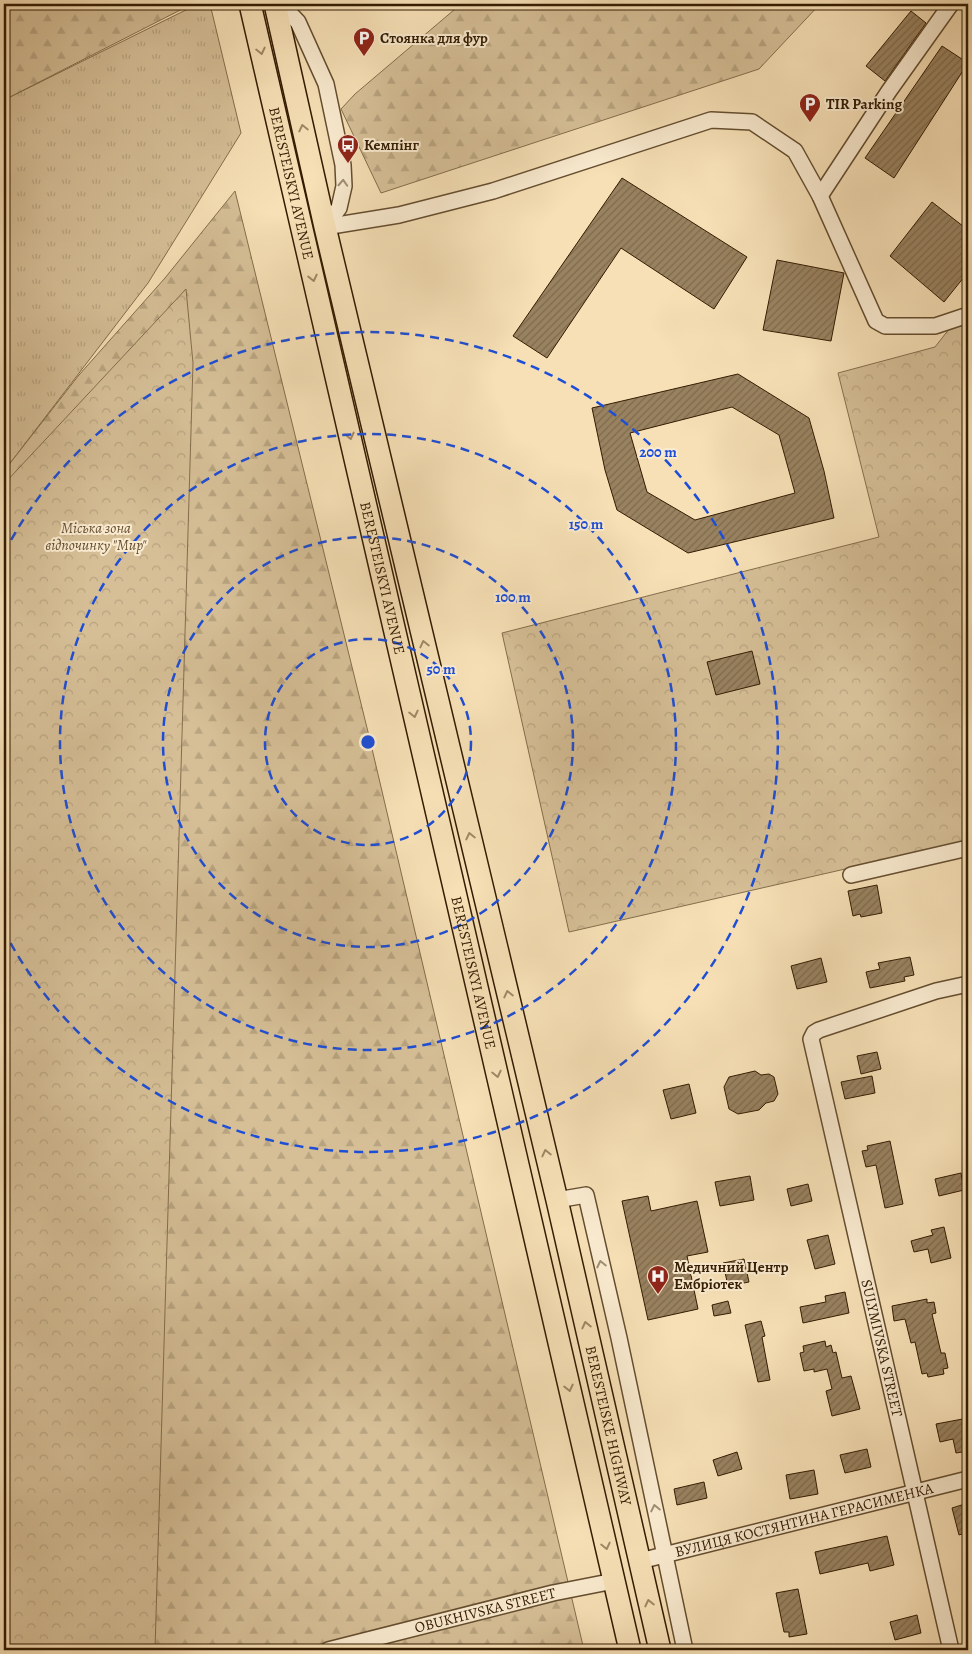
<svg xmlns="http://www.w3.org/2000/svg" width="972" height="1654" font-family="Alegreya,serif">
<defs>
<pattern id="grass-tufts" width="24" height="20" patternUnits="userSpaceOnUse" patternTransform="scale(1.25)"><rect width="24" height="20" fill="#d6bf97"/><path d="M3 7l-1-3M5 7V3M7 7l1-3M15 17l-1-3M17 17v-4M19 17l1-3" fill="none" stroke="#b8a480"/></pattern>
<pattern id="forest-firs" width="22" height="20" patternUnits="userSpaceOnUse" patternTransform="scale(1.25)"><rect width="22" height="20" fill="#d6bf97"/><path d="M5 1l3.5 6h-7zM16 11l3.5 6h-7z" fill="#b8a480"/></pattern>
<pattern id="park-crowns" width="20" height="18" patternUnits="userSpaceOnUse" patternTransform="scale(1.25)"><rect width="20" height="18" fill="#d6bf97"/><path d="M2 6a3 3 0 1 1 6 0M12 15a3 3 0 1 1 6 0" fill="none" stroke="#b8a480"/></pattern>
<pattern id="building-hatch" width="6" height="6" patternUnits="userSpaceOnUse" patternTransform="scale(1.25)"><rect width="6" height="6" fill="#998260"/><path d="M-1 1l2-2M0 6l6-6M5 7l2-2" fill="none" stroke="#7d6a4d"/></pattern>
</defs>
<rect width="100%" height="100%" fill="#f7e0b6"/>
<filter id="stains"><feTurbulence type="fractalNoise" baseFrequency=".004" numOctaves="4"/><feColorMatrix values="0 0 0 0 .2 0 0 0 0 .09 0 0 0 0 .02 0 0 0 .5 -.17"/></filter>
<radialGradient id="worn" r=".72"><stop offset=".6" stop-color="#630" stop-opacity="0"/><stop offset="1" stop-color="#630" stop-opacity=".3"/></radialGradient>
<path fill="url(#grass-tufts)" stroke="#846e4c" d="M198,4H210L241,133L148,283L4,471V100Z"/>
<path fill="url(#forest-firs)" stroke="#846e4c" d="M4,4H192L4,100Z
M461,4H820L759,69L381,193L341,109L355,94Z
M235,191L369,736L584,1650H4V471L79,375L165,278Z"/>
<path fill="url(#park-crowns)" stroke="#846e4c" d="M186,289L193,363L155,1650H4V484Z
M968,305V841L569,932L502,633L879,537L838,373L935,347Z"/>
<path fill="url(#building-hatch)" stroke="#331c02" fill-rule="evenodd" d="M911,11L926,23L885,81L866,66Z
M942,46L968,63L894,178L865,158Z
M622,178L747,257L714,309L621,248L547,358L513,336Z
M932,202L968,230V272L944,302L890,256Z
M777,260L844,273L831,341L763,330Z
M738,374L809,418L824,471L834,518L688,553L617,510L605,470L592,408ZM732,407L779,435L795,493L695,520L647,492L630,433Z
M752,651L760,684L716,695L707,662Z
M877,885L882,913L861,917L860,914L853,916L848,891Z
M910,957L914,975L904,977L905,981L870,988L866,972L880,969L878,963Z
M821,958L827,982L797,989L791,966Z
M877,1052L881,1069L861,1074L857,1056Z
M755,1071L761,1075L769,1074L774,1077L778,1094L774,1101L766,1103L759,1110L738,1114L729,1109L724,1087L729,1077Z
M872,1076L875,1093L845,1099L841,1082Z
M689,1084L696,1113L671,1119L663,1090Z
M890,1141L903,1204L885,1208L876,1165L866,1167L862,1151L868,1150L867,1146Z
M961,1173L964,1190L939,1196L935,1179Z
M750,1176L754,1200L720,1206L715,1182Z
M808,1184L812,1201L791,1206L787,1189Z
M648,1196L651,1211L697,1201L708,1252L687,1256L698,1309L648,1320L622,1201Z
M944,1227L951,1258L931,1263L928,1249L914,1252L911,1241L933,1235L931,1230Z
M828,1235L835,1264L815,1269L807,1240Z
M744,1259L749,1282L728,1286L723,1263Z
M845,1292L849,1313L803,1323L800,1307L826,1302L825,1296Z
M927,1299V1303L934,1302L936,1313L932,1314L941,1353H945L948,1368L943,1369L944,1374L928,1377L927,1373L922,1374L915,1342L911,1343L905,1319L894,1321L892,1306Z
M728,1301L731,1313L714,1316L712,1305Z
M761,1321L765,1336L762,1337L770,1380L758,1382L745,1325Z
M825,1341L826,1347L831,1345L833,1353L836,1352L842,1378L851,1376L860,1409L832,1416L826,1391L832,1389L827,1369L814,1372V1369L804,1371L800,1353L804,1352L803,1346Z
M968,1418V1451L956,1453L953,1439L940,1442L936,1424Z
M867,1449L871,1467L845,1473L840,1455Z
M737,1452L742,1469L718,1476L713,1460Z
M814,1470L818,1494L790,1499L786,1475Z
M704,1482L707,1498L677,1505L674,1489Z
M968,1503V1532L959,1535L952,1508Z
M887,1536L894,1565L870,1571L868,1563L820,1574L815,1552Z
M798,1589L807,1634L789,1637V1632H784L776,1593Z
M917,1615L921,1633L895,1640L890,1622Z"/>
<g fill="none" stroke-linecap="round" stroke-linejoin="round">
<g stroke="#644d2f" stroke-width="18">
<g id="minor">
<path d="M281,4L298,22L326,84L343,165L344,186L339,208L325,227"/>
<path d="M820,196L889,91L951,4"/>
<path d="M325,227L399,215L493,191L711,120L752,122L795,151L820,196L876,321L885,326H935L968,315"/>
<path d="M851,875L968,848"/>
<path d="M557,1200L586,1195L619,1338L685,1650"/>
<path id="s1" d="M640,1561L968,1479"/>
<path id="s2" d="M328,1650L553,1593L614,1581"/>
<path d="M951,1650L811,1039L814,1033L819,1030L936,991L968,984"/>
</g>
</g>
<g stroke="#331c02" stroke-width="24">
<g id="highway">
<path id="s3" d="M250,4L630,1650"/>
<path id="s4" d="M275,4L325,227L557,1200L660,1650"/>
</g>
</g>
<use href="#minor" stroke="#faebd0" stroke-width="15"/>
<use href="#highway" stroke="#f7e0b6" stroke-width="21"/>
</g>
<defs><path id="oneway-chevron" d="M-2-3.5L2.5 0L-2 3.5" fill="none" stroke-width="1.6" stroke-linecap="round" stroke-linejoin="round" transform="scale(1.25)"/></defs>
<g stroke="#9f8865">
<use href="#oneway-chevron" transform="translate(261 51) rotate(77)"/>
<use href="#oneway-chevron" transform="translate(303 128) rotate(-103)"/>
<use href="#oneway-chevron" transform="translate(313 278) rotate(77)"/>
<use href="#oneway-chevron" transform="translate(350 436) rotate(77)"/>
<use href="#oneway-chevron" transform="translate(424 644) rotate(-103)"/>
<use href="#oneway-chevron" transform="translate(414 714) rotate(77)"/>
<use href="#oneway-chevron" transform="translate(470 836) rotate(-103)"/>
<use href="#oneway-chevron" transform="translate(508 994) rotate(-103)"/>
<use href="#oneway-chevron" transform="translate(497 1074) rotate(77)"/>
<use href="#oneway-chevron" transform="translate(546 1153) rotate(-103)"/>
<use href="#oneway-chevron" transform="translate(586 1325) rotate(-103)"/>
<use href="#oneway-chevron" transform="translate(569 1388) rotate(77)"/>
<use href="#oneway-chevron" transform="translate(606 1546) rotate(77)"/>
<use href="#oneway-chevron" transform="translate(649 1603) rotate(-103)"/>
</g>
<g stroke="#a08e73">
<use href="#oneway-chevron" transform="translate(343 183) rotate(-87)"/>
<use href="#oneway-chevron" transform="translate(601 1264) rotate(-103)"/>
<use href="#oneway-chevron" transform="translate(655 1508) rotate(-102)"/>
</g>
<g fill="none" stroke="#1d4ed8" stroke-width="2.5" stroke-dasharray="9 6">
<circle cx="368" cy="742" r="103"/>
<circle cx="368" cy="742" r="205"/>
<circle cx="368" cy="742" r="308"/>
<path d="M4 553A410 410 0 1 1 4 931"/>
</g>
<defs>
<g id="parking-pin" transform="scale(1.125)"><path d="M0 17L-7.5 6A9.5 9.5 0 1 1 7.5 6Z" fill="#8f2418" stroke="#faebd0"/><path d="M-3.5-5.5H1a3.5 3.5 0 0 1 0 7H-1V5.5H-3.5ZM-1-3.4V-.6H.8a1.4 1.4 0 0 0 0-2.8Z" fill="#fff"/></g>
<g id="bus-pin" transform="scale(1.125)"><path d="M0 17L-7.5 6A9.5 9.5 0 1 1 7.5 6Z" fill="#8f2418" stroke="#faebd0"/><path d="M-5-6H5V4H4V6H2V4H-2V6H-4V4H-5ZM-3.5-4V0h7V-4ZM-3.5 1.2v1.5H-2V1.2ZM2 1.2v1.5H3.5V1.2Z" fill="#fff"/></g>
<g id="hospital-pin" transform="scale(1.125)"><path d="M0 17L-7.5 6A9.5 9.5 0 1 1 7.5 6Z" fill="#8f2418" stroke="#faebd0"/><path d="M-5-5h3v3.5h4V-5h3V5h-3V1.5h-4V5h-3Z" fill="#fff"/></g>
</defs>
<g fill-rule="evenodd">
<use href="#parking-pin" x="364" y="38"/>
<use href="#parking-pin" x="810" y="104"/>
<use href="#bus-pin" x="348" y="145"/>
<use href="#hospital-pin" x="658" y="1276"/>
</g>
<g text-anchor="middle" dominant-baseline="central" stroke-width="4" stroke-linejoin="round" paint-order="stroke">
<g font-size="15" font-weight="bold" fill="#331c02" stroke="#faebd0" text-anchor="start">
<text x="380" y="38">Стоянка для фур</text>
<text x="826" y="104">TIR Parking</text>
<text x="364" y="145">Кемпінг</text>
<text x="674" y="1267">Медичний Центр<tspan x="674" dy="17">Ембріотек</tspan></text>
</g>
<g font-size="15" fill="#331c02" stroke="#faebd0">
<text stroke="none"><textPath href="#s3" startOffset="184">BERESTEISKYI AVENUE</textPath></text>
<text stroke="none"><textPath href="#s3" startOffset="589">BERESTEISKYI AVENUE</textPath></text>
<text stroke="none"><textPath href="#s3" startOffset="994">BERESTEISKYI AVENUE</textPath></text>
<text transform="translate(882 1348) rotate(77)">SULYMIVSKA STREET</text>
<text stroke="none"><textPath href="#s4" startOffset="1460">BERESTEISKE HIGHWAY</textPath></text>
<text stroke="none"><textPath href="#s1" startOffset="169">ВУЛИЦЯ КОСТЯНТИНА ГЕРАСИМЕНКА</textPath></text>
<text stroke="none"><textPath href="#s2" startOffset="162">OBUKHIVSKA STREET</textPath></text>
</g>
<g font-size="15" font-style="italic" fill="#644d2f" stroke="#faebd0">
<text x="96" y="528">Міська зона<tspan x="96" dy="17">відпочинку "Мир"</tspan></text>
</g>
</g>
<circle cx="368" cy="742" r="8" fill="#1d4ed8" stroke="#faebd0" stroke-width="2.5"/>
<g font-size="15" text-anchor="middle" font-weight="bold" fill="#1d4ed8" stroke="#faebd0" stroke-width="4" stroke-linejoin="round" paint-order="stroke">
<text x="658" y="457">200 m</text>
<text x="586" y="529">150 m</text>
<text x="513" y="602">100 m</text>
<text x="441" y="674">50 m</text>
</g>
<rect width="972" height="1654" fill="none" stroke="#f7e0b6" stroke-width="20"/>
<rect x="5" y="5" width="962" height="1644" fill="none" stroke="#331c02" stroke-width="2.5"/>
<rect x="10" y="10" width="952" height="1634" fill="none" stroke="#331c02"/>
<rect width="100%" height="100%" filter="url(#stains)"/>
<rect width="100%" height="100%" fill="url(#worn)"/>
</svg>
